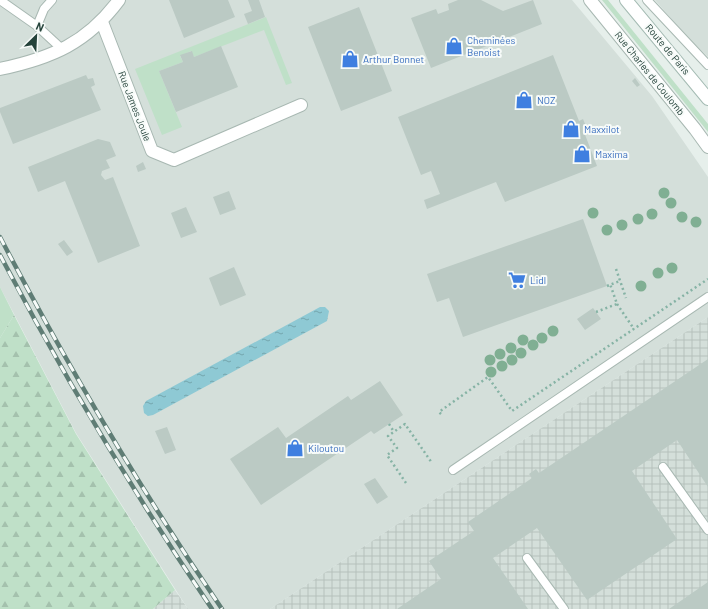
<svg xmlns="http://www.w3.org/2000/svg" width="708" height="609" font-family="Barlow,sans-serif">
<defs>
<pattern id="industrial-grid" width="8" height="8" patternUnits="userSpaceOnUse"><rect width="8" height="8" fill="#d4dfda"/><path d="M0 4h8M4 0v8" fill="none" stroke="#b6c1bc"/></pattern>
<pattern id="forest-firs" width="22" height="20" patternUnits="userSpaceOnUse"><rect width="22" height="20" fill="#bfe0c8"/><path d="M5 1l3.5 6h-7zM16 11l3.5 6h-7z" fill="#a4c1ad"/></pattern>
<pattern id="water-ripples" width="26" height="14" patternUnits="userSpaceOnUse"><rect width="26" height="14" fill="#8ec9d4"/><path d="M2 4q2-2 4 0t4 0M15 11q2-2 4 0t4 0" fill="none" stroke="#74a5ad"/></pattern>
</defs>
<rect width="100%" height="100%" fill="#e6efeb"/>
<path fill="#d4dfda" d="M0,0H572L652,96L708,177V317L270,609H188L76,433L0,287Z
M655,0H708V57L688,38Z"/>
<path fill="url(#industrial-grid)" d="M708,317V609H270Z
M175,590L188,609H153Z"/>
<path fill="#bfe0c8" d="M602,0H608L708,124V132Z
M266,17L292,83L286,85L264,30L194,57L191,51L180,56L183,62L159,71L182,127L162,135L135,69Z
M0,287L14,315L0,338Z"/>
<path fill="url(#forest-firs)" d="M14,315L76,434L175,590L153,609H0V338Z"/>
<path fill="url(#water-ripples)" d="M320,307H325L329,311L327,321L153,415L148,416L144,413L143,406L146,401Z"/>
<path fill="#bbcac4" d="M169,0H228L235,17L184,38Z
M248,0H259L265,17L248,24L244,14L252,11Z
M458,0H481L503,11L533,0L542,24L431,68L411,18L436,9L438,14L449,10L448,4Z
M359,7L392,91L341,111L308,27Z
M221,46L238,87L176,112L159,71L183,62L180,55L192,51L194,57Z
M553,55L579,121L583,119L588,131L584,132L597,166L505,202L496,182L427,209L424,200L440,194L431,171L421,175L398,117Z
M86,75L88,79L93,78L95,85L91,87L101,110L13,144L0,112V108Z
M635,78L640,85L637,87L632,81Z
M98,139L110,142L116,156L106,160L110,168L102,171L101,175L105,180L113,177L140,246L98,263L65,181L38,192L28,167Z
M143,162L146,169L138,172L136,166Z
M229,191L236,209L220,215L213,197Z
M186,207L197,232L181,238L171,213Z
M583,219L607,286L463,337L449,298L437,302L427,274Z
M64,240L73,252L67,256L58,244Z
M234,267L246,295L220,306L209,278Z
M593,308L601,319L585,330L577,319Z
M708,359V487L677,440L632,471L677,539L587,600L537,528L493,558L528,609H397L441,579L429,561L474,531L468,522L532,478L529,474L536,469L539,473Z
M380,381L403,415L374,434L371,431L261,505L230,459L278,427L286,438L348,396L351,400Z
M167,427L176,450L165,454L155,431Z
M375,478L388,497L377,504L364,484Z
M708,582V609H669Z"/>
<g fill="none" stroke-linecap="round" stroke-linejoin="round">
<g stroke="#a8b8b2" stroke-width="10">
<path id="service" d="M0,0L37,26L63,50
M647,0L708,65
M37,26L44,9L52,0
M663,467L708,530
M453,470L708,297
M527,558L564,609"/>
</g>
<g stroke="#a8b8b2" stroke-width="14">
<path id="minor" d="M590,0L695,129L708,147
M102,22L152,151L174,160L301,105"/>
</g>
<g stroke="#a8b8b2" stroke-width="14">
<path id="tertiary" d="M0,69C52,58 87,43 119,0"/>
</g>
<g stroke="#a4bbb3" stroke-width="14">
<path id="secondary" d="M626,0L708,99"/>
</g>
<path stroke="#86b3a5" stroke-width="2.5" stroke-dasharray="2 3" stroke-linecap="butt" d="M616,269L626,298
M607,286L620,281
M617,304L634,329
M596,312L617,304L610,284
M441,414L439,412L488,377L512,411L708,279
M389,424L394,432
M406,483L387,455L397,448L388,436L405,424L432,463"/>
<use href="#service" stroke="#fff" stroke-width="8"/>
<use href="#minor" stroke="#fff" stroke-width="12"/>
<use href="#tertiary" stroke="#fff" stroke-width="12"/>
<use href="#secondary" stroke="#fff" stroke-width="12"/>
<g stroke="#5f7d75" stroke-width="4.5">
<path id="rail" d="M0,237C67,365 140,489 222,609
M0,255C64,377 135,495 212,609"/>
</g>
<use href="#rail" stroke="#f7fbf9" stroke-width="3" stroke-dasharray="9" stroke-linecap="butt"/>
</g>
<g fill="#80af93">
<circle cx="664" cy="193" r="5.5"/>
<circle cx="671" cy="203" r="5.5"/>
<circle cx="593" cy="213" r="5.5"/>
<circle cx="652" cy="214" r="5.5"/>
<circle cx="682" cy="217" r="5.5"/>
<circle cx="638" cy="219" r="5.5"/>
<circle cx="696" cy="222" r="5.5"/>
<circle cx="622" cy="225" r="5.5"/>
<circle cx="607" cy="230" r="5.5"/>
<circle cx="672" cy="268" r="5.5"/>
<circle cx="658" cy="273" r="5.5"/>
<circle cx="641" cy="286" r="5.5"/>
<circle cx="553" cy="331" r="5.5"/>
<circle cx="542" cy="338" r="5.5"/>
<circle cx="523" cy="340" r="5.5"/>
<circle cx="533" cy="345" r="5.5"/>
<circle cx="511" cy="348" r="5.5"/>
<circle cx="521" cy="353" r="5.5"/>
<circle cx="500" cy="354" r="5.5"/>
<circle cx="490" cy="360" r="5.5"/>
<circle cx="512" cy="360" r="5.5"/>
<circle cx="502" cy="366" r="5.5"/>
<circle cx="491" cy="372" r="5.5"/>
</g>
<defs>
<g id="shop-bare" transform="scale(1.38)"><path d="M-5-2.5h2.3a2.7 3.5 0 0 1 5.4 0H5L5.5 6h-11ZM-1.5-2.5h3a1.5 2.3 0 0 0-3 0Z" fill="#3f7fe0" stroke="#f7fbf9" stroke-width="2.5" paint-order="stroke"/></g>
<g id="supermarket-bare" transform="scale(1.38)"><path d="M-6-5.5h2.5l.6 2H6L4.5 2H-2.5L-4.4-4H-6ZM-1.5 3.2a1.3 1.3 0 1 0 .1 0ZM3 3.2a1.3 1.3 0 1 0 .1 0Z" fill="#3f7fe0" stroke="#f7fbf9" stroke-width="2.5" paint-order="stroke"/></g>
</defs>
<g fill-rule="evenodd">
<use href="#shop-bare" x="454" y="46"/>
<use href="#shop-bare" x="350" y="59"/>
<use href="#shop-bare" x="524" y="100"/>
<use href="#shop-bare" x="571" y="129"/>
<use href="#shop-bare" x="582" y="154"/>
<use href="#supermarket-bare" x="517" y="280"/>
<use href="#shop-bare" x="295" y="448"/>
</g>
<g text-anchor="middle" dominant-baseline="central" stroke-width="4" stroke-linejoin="round" paint-order="stroke">
<g font-size="10" fill="#366cbe" stroke="#f7fbf9" text-anchor="start">
<text x="467" y="40">Cheminées<tspan x="467" dy="12">Benoist</tspan></text>
<text x="363" y="59">Arthur Bonnet</text>
<text x="537" y="100">NOZ</text>
<text x="584" y="129">Maxxilot</text>
<text x="595" y="154">Maxima</text>
<text x="530" y="280">Lidl</text>
<text x="308" y="448">Kiloutou</text>
</g>
<g font-size="10" fill="#24423a" stroke="#f7fbf9">
<text transform="translate(668 49) rotate(50)">Route de Paris</text>
<text transform="translate(650 73) rotate(51)">Rue Charles de Coulomb</text>
<text transform="translate(135 106) rotate(69)">Rue James Joule</text>
</g>
</g>
<g transform="translate(36 36) rotate(24)" stroke="#f7fbf9" stroke-width="3" paint-order="stroke">
<path d="M0-3L7 15L0 10L-7 15Z" fill="#24423a"/>
<text y="-6" font-size="11" font-weight="bold" text-anchor="middle" fill="#24423a">N</text>
</g>
</svg>
